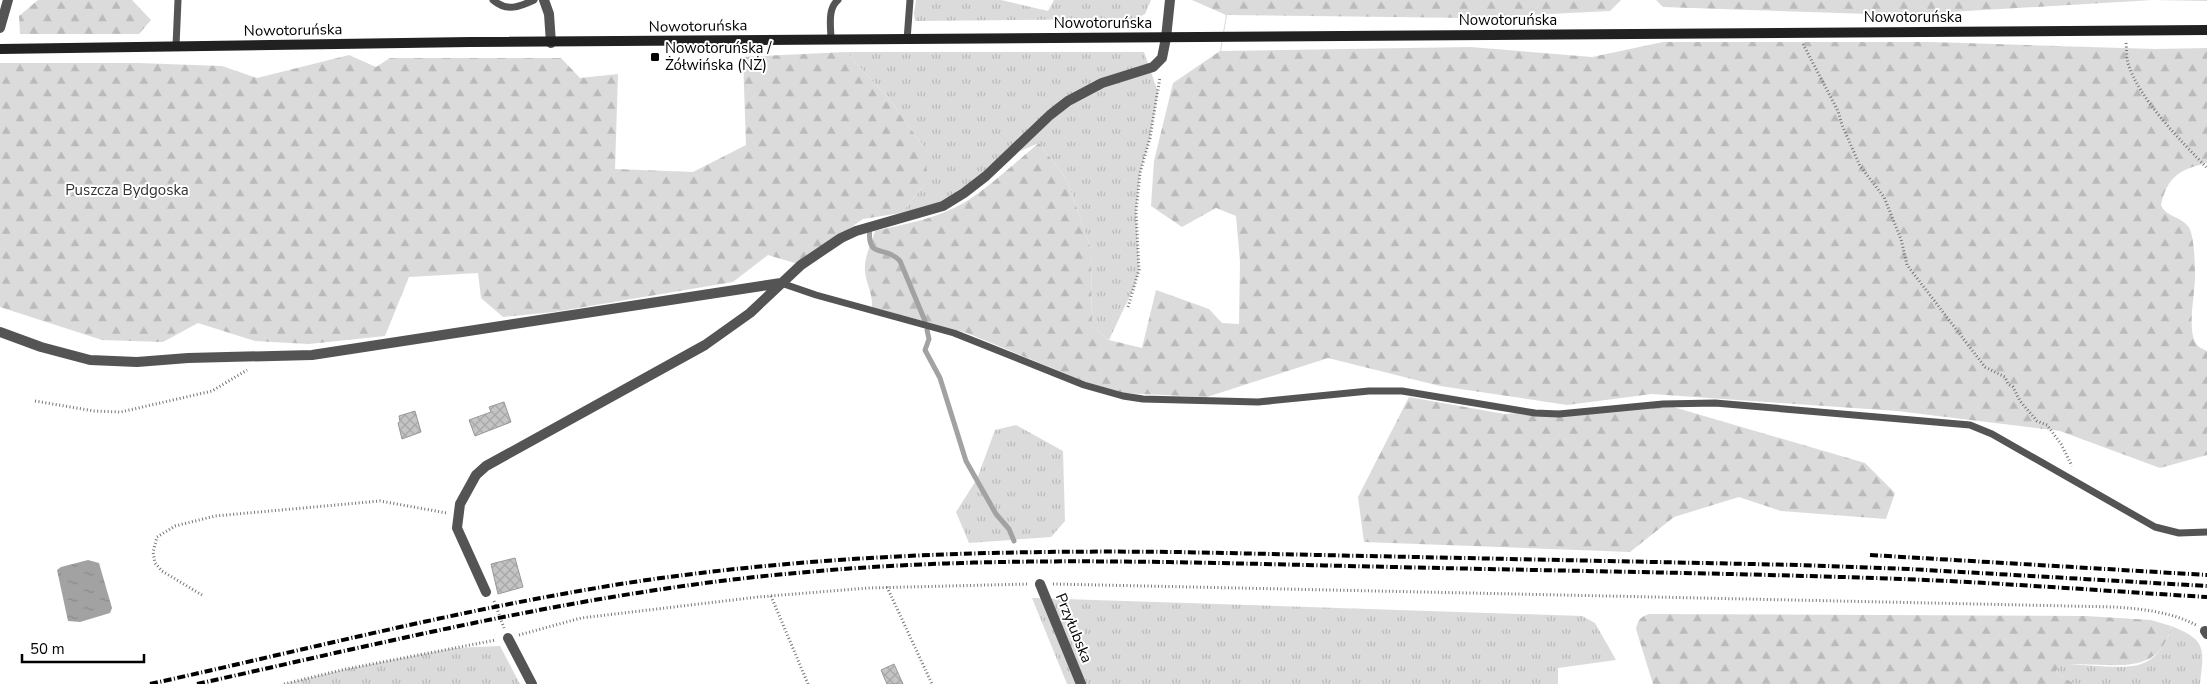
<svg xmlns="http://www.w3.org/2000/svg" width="2207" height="684" font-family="'Nunito Sans',sans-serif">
<defs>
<pattern id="grass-tufts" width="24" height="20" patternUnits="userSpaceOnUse" patternTransform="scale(1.25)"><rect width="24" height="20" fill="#dbdbdb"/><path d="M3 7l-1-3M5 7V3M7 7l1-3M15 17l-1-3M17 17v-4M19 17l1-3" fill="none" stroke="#bababa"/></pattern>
<pattern id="forest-firs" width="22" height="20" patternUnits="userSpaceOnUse" patternTransform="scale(1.25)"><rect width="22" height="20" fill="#dbdbdb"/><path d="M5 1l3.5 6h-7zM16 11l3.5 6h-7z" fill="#bababa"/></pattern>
<pattern id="water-ripples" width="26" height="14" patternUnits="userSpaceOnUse" patternTransform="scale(1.25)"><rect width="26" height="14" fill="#a2a2a2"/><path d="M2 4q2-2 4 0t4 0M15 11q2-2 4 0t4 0" fill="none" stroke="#8a8a8a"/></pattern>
<pattern id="building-cross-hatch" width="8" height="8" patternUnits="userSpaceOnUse" patternTransform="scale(1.25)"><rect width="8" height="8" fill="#c4c4c4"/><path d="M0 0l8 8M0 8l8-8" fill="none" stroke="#a7a7a7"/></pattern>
</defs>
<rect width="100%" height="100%" fill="#fff"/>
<path fill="url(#grass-tufts)" d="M916,0H1001L1048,11L1054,0H1151L1145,14L1136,19L915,21L914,13Z
M846,52H1144L1158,92L1150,138L1140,173L1136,212L1139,270L1135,285L1109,340L1092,326L1091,249L1067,180L1039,143L1008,156L964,193L904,217L901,213L925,184L924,147L889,99Z
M1016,425L1063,451L1065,521L1051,537L969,543L956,512L977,479L995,430Z
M1032,598L1582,616L1595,623L1616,660L1558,668V684H1067Z
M2171,626C2207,640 2204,648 2200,684H2075L2059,675L2056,671L2059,666L2067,664C2084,665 2125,669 2138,665C2156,661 2168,642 2171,626Z
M500,646L520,684H284L346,669L454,648Z"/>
<path fill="url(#forest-firs)" d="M38,0H132L151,20L139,34H20L19,16Z
M1192,0H1621L1610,11L1472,18L1227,15L1221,51L1470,47L1592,57L1663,42H1931L2155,49L2207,48V163C2180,169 2167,177 2161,205C2165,216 2181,217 2188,226C2194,233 2195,262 2195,272C2196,291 2187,325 2195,342C2197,347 2203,349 2207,351V455L2160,468L2060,431L1897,411L1652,394L1567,405L1440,386L1328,358L1207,397L1121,393L1093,385L967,333L872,307C873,293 865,282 865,269C864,257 872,242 875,231C907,224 943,217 970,199C994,183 1017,161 1039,143L1067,180L1091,249L1092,326L1109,340L1142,348L1156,290L1209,309L1222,323L1239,324L1240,261L1236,216L1216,208L1182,227L1151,206L1154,161L1173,83L1220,51L1226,15Z
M1656,0H2207V1L2153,0L1900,15L1663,7Z
M846,52L889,99L924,147L927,171L925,184L901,213L863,219L798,264L768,255L733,282L554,312L503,317L481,298L478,273L409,277L385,336L309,344L255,341L198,323L163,342L102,340L0,307V63H138L222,66L257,78L349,55L376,67L390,58H561L580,78L618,74L615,169L693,172L746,145L743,57Z
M1409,397L1504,414L1663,404L1865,463L1895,493L1886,519L1781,511L1739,497L1674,517L1630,552L1364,542L1358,497Z
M1649,614L2086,616L2151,620L2171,626C2158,684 2102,658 2059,666L2056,671L2059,675L2075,684H1653L1636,629C1638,620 1640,617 1649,614Z"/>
<path fill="url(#water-ripples)" d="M88,560L99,563L112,608L110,613L80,622L68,621L57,570L61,567Z"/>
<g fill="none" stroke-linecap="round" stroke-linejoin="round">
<path stroke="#a2a2a2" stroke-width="5" d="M870,227C866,261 885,244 900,261L925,321
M927,330L929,339L925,350L940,378L966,461L996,514L1009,529L1014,541"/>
</g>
<path fill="url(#building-cross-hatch)" stroke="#989898" d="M504,402L511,422L475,436L469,420L491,412L489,407Z
M415,411L421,432L402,439L398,423L400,422L399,416Z
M515,558L523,587L498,594L491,564Z
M894,664L903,684H887L881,670Z"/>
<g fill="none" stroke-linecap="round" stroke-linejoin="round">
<path stroke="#767676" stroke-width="3" stroke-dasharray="1 2.5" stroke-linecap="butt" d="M2126,43C2127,50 2126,57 2128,63C2138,98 2182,142 2207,168
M1803,44L1838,111L1842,125L1860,166L1884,197L1901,239L1907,265L1985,367L2005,377L2008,384L2013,387L2020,401L2037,421L2047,425L2061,444L2072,466
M1128,307L1139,270L1136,212L1140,173L1150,138L1160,77
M35,401L94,411L121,412L212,391L247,370
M1053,584L2115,607C2143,609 2171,612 2196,625
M887,587L932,684
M202,595L162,571L155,563L153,552L157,537L175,526L215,516L380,501L447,513
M771,596L808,684
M494,601L504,628
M519,635L581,618L758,597L868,588L1029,584
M284,684L346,669L496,640"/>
<path stroke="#545454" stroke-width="7" d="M493,0C507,12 519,7 534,0
M831,40C831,27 827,9 838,0
M907,40L910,0
M176,46L178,0
M781,283L816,295L954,333L1084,385L1123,396L1143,399L1258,402L1369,391H1402L1535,413L1559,414L1663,404L1715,403L1970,425L1992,434L2155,527L2179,533L2207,532"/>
<path stroke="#545454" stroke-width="10" d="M544,0L549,14L551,43
M0,28L8,0
M0,332L41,347L90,360L137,362L188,358L312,355L781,283
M1040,584L1081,684
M486,592L457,528L460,504L476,475L486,466L705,345L750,313L801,265L841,238L856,231L943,206L964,193L986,176L1050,115L1068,101L1102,83L1153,67L1162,58L1166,38L1170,0
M2205,631L2207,634
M508,638L532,684"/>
<path stroke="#212121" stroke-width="10" d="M0,49L470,42L2207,30"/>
<path stroke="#000" stroke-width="4" stroke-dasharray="8 2.5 1 2.5" stroke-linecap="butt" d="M1870,555L2207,575
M150,684C313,648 475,606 640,581C818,555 996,550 1176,552L1799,565L1909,569L2207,586
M197,684C395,640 593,591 796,573C995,554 1195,563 1395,567C1564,571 1733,573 1903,579C2004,583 2106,591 2207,597"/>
</g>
<rect fill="#000" stroke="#fff" stroke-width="2" x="650" y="52" width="10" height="10" rx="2.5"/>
<g text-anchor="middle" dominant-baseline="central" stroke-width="4" stroke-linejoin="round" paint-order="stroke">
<g font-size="15" fill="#000" stroke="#fff">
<text x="1913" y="17">Nowotoruńska</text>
<text x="1508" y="20">Nowotoruńska</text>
<text x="1103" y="23">Nowotoruńska</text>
<text transform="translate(698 26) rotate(-1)">Nowotoruńska</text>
<text transform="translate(293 30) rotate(-1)">Nowotoruńska</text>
<text transform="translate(1074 628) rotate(68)">Przyłubska</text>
</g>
<g font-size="15" fill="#000" stroke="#fff" text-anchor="start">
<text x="665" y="48">Nowotoruńska /<tspan x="665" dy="17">Żółwińska (NŻ)</tspan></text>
</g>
<g font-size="15" fill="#323232" stroke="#fff">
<text x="127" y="190">Puszcza Bydgoska</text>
</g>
</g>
<path d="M22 654v8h122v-8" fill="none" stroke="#000000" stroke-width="2.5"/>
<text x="30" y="654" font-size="15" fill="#000000" stroke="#ffffff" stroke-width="4" paint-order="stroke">50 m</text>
</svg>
